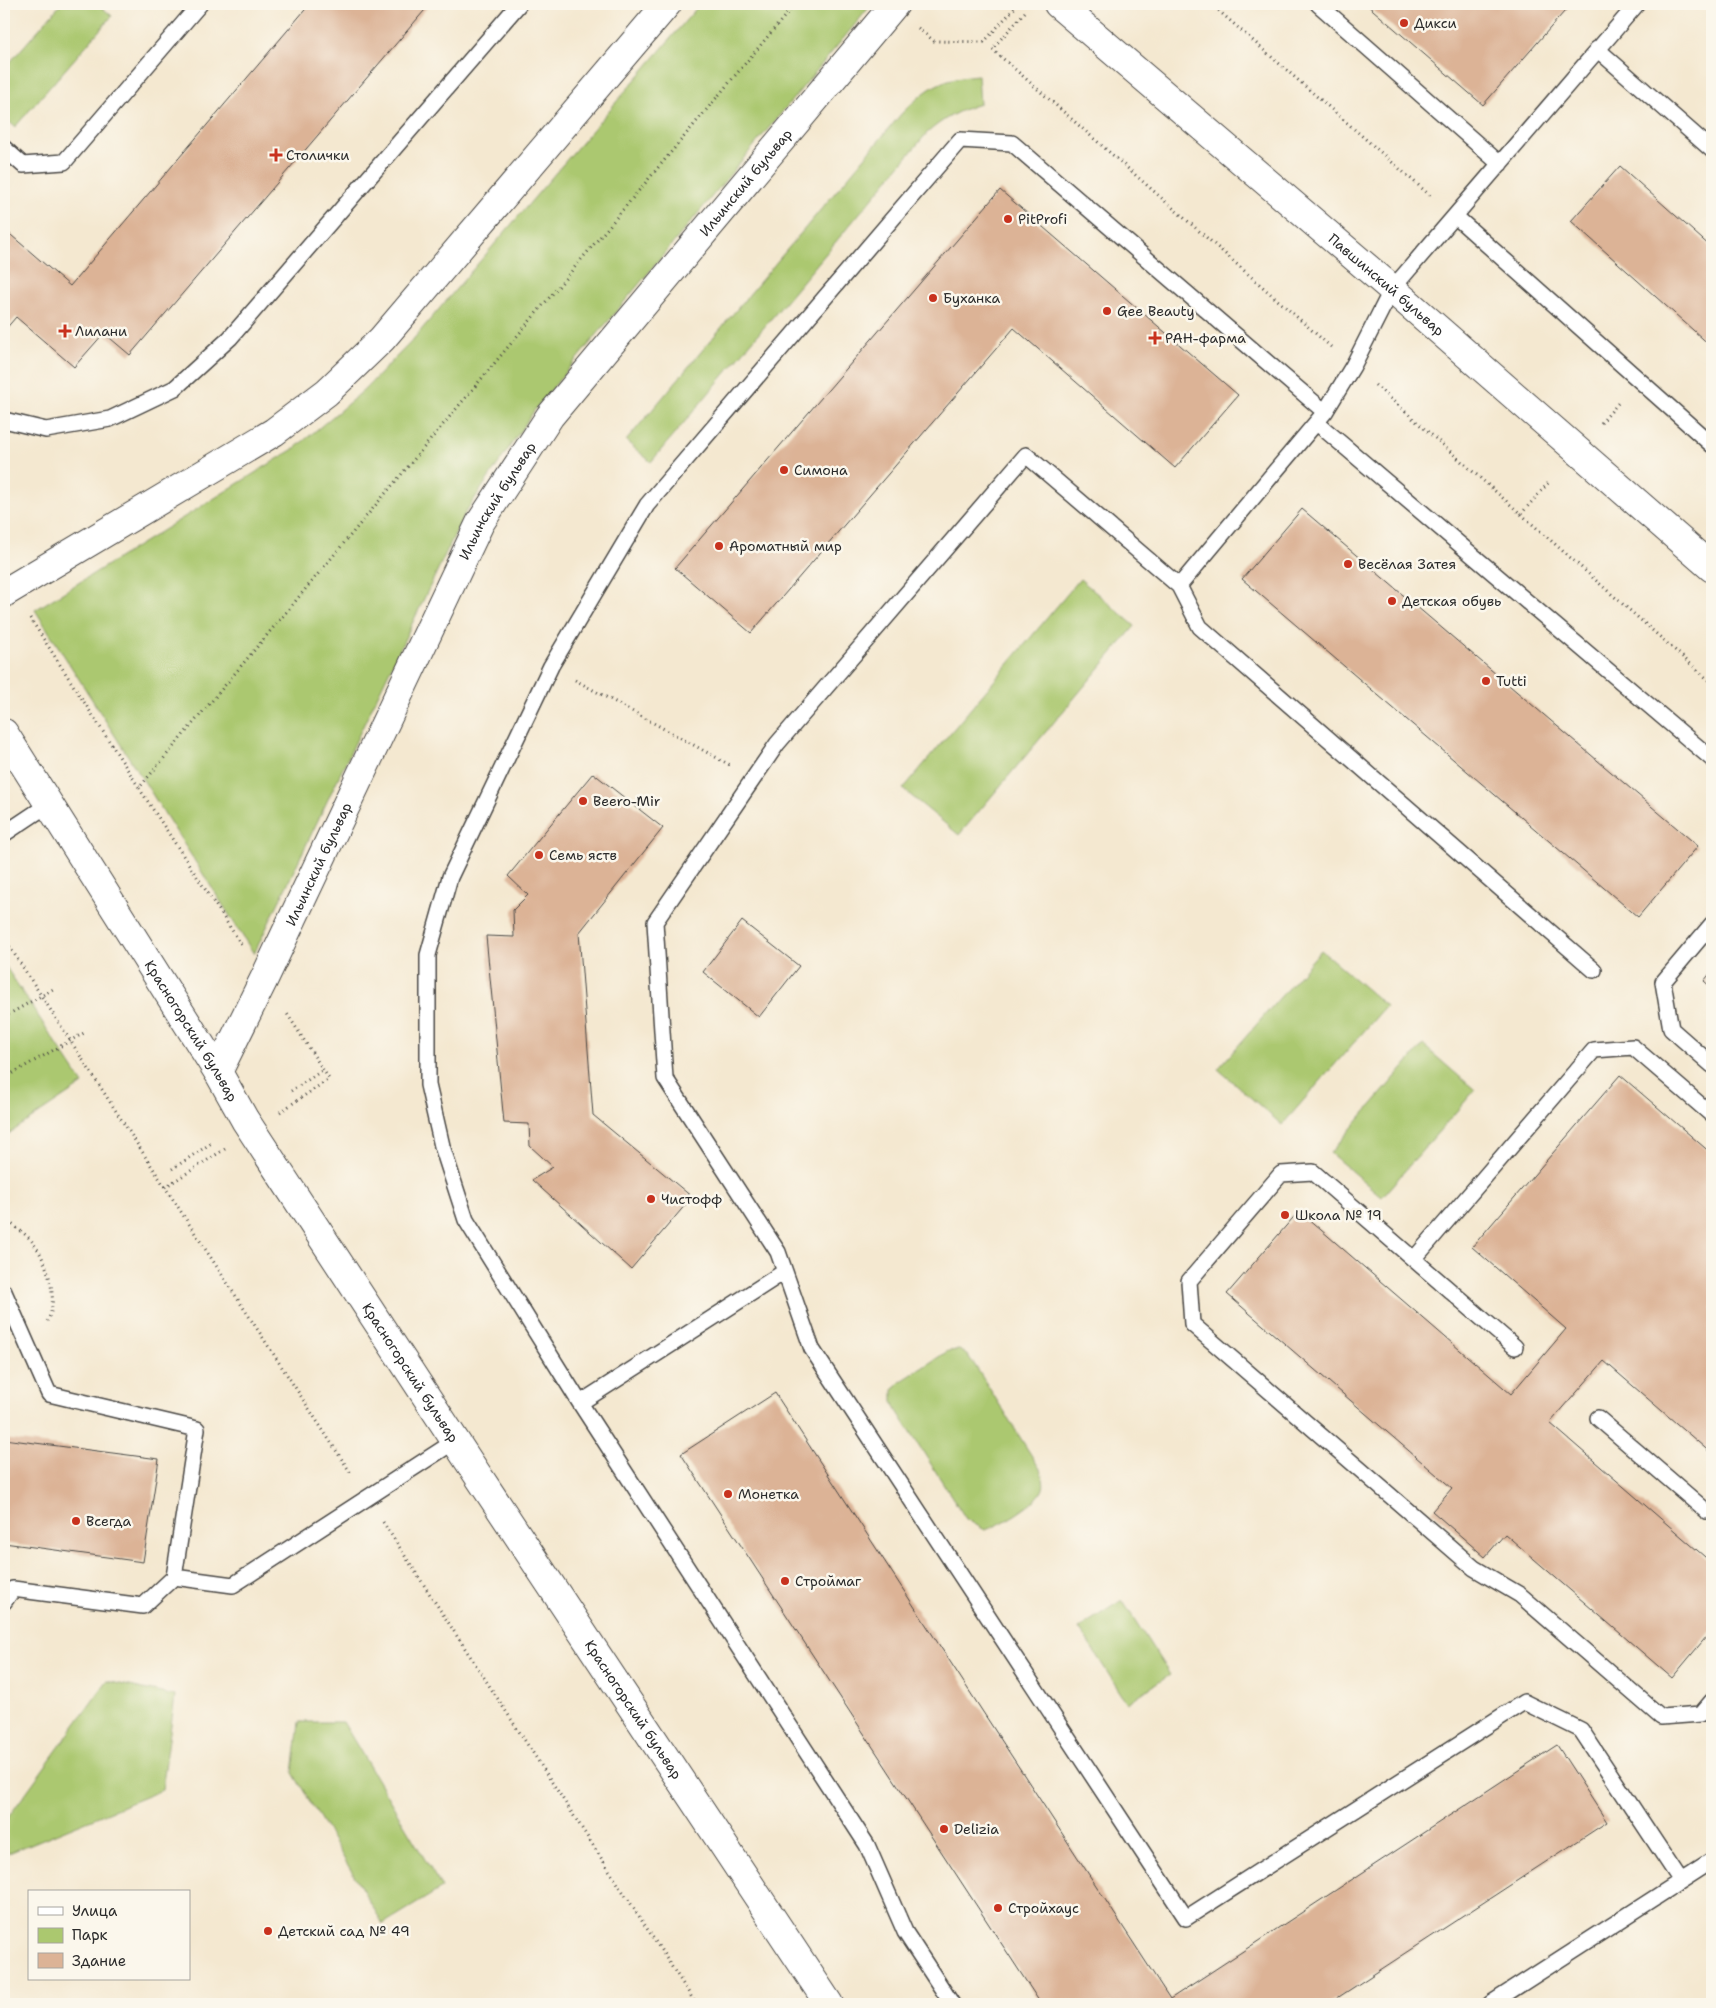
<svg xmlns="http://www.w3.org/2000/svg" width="1716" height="2008" font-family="'Shantell Sans',sans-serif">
<rect width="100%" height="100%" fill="#fbf7ec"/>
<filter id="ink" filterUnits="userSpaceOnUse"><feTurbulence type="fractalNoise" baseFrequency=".02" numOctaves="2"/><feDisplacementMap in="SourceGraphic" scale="10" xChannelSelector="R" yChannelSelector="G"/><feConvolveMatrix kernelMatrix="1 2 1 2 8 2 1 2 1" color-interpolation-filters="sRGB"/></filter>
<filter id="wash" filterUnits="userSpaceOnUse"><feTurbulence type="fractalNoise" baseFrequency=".0096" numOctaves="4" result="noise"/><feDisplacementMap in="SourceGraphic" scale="20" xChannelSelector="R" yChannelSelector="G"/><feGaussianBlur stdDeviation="1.12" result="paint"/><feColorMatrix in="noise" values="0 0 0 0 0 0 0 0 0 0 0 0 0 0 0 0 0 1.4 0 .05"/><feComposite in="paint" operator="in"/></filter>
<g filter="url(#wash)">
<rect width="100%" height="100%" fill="#f4e8d0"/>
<path fill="#abc86f" stroke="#6b7a4d" d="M61,4H98L112,16L15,127L4,117V69Z
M700,4H872L536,408L465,513L254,954L35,610L295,448L363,391L410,343Z
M978,75L980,104C959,110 943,119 927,133L651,462L626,441L902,113C929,87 940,78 978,75Z
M1080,579L1135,626L959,835L903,789Z
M1321,950L1386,1006L1282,1125L1218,1069Z
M4,964L83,1084L4,1137Z
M1423,1045L1475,1090L1382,1197L1330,1153Z
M959,1350L968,1356L974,1364L1040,1469C1042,1476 1046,1484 1042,1491C1035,1505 999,1526 985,1530L966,1519L897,1411L893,1401V1390L900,1382L948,1351Z
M1122,1600L1170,1675L1127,1703L1079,1628Z
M107,1681L175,1696L162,1790L4,1855V1823Z
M299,1722H343L442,1888L383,1924L293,1773Z"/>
<g id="blocks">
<path fill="#dcb396" d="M310,4H430L130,355L104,333L74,367L16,317L4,331V229L70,286Z
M1366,4H1571L1483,105Z
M1620,166L1712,248V347L1571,221Z
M1000,190L1238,395L1175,468L1014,328L751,633L675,568Z
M1302,509L1698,846L1638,917L1242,579Z
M593,773L663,828L579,933L593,1115L692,1197L631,1269L532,1180L553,1167L530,1146L529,1124L504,1123L486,936L514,937L513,910L528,895L508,876Z
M742,921L799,966L759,1017L703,972Z
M1712,971V988L1704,981Z
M1620,1075L1712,1154V1454L1604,1361L1550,1423L1712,1563V1630L1672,1678L1505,1534L1485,1557L1432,1511L1452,1488L1227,1294L1299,1211L1511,1394L1566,1329L1472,1247Z
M775,1393L1170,1999L1557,1745L1607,1822L1328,2004H1041L681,1454Z
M4,1439L159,1459L143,1562L4,1543Z"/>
</g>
</g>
<g filter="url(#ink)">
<use href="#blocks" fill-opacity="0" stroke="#494744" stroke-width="1"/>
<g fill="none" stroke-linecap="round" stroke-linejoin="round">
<g stroke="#494744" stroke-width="18">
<path id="lane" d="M1318,4L1500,164
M1597,49L1712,150
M4,148L23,165L64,162L200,4
M1455,216L1712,445
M4,420L46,430L110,419L175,388L230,338L519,4
M1317,423L1712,759
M1179,586L1026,455L777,744L655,922L665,1078L778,1252L812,1349L1186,1918L1524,1702L1581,1730L1681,1881L1490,2004
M4,834L49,804
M1712,924L1663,982L1671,1029L1712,1065
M1594,970L1200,627L1179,586L1325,412L1353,366L1392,289L1637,4
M1414,1259L1594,1050L1633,1047L1712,1115
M4,1292L49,1394L197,1429L174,1577L233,1585L455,1441
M1515,1347L1313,1172L1281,1174L1189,1281L1192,1324L1474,1568L1520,1595L1661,1717L1701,1714L1712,1701
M580,1403L784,1272
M1598,1418L1706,1511
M4,1602L13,1589L143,1606L174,1577
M1681,1881L1712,1861
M952,2004L905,1932L867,1845L580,1403L466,1220L442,1146L428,1085V955L450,877L551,666L647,505L960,140L1012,143L1325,412"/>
</g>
<g stroke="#494744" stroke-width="30">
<g id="street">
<path d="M4,593L274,432L327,392L382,339L667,4"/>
<path id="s1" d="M218,1072L264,979L480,523L550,416L895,4"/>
</g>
</g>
<g stroke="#494744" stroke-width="30">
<g id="secondary">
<path id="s2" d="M1058,4L1392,289L1712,568"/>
<path id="s3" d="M4,733L218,1072L245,1120L479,1477L829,2004"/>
</g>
</g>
<path stroke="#494744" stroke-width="3" stroke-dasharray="1 4" stroke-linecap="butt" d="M1211,4L1433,198
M1025,12L992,49L1331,347
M918,28L934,41L984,42L1018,4
M1375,385L1712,683
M1601,423L1620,401
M1521,514L1550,481
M30,618L140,789
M575,680L730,765
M4,938L165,1187
M241,944L139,788L795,4
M4,1017L55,988
M4,1078L84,1033
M291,1091L323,1070
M280,1112L329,1079L286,1012
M225,1149L165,1187L352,1475
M172,1169L213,1142
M4,1220L8,1221C16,1228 28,1235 34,1244C47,1261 60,1302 47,1321
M383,1522L696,2004"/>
<use href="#lane" stroke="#fff" stroke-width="15"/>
<use href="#street" stroke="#fff" stroke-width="28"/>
<use href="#secondary" stroke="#fff" stroke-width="28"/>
</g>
</g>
<g fill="#c8321e" stroke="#fbf7ec" stroke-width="2">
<circle cx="1404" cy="23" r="5"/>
<path d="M273.5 147.5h5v5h5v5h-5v5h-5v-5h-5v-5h5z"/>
<circle cx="1008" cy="219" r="5"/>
<circle cx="933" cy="298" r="5"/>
<circle cx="1107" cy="311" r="5"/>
<path d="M62.5 323.5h5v5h5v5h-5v5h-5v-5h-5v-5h5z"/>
<path d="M1152.5 330.5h5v5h5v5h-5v5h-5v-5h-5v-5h5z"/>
<circle cx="784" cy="470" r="5"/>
<circle cx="719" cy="546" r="5"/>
<circle cx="1348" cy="564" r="5"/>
<circle cx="1392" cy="601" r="5"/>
<circle cx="1486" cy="681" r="5"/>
<circle cx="583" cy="801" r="5"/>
<circle cx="539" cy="855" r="5"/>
<circle cx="651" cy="1199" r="5"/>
<circle cx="1285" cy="1215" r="5"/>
<circle cx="728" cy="1494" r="5"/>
<circle cx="76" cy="1521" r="5"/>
<circle cx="785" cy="1581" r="5"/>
<circle cx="944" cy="1829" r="5"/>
<circle cx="998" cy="1908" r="5"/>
<circle cx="268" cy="1931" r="5"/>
</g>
<g text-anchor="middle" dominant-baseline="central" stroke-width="5" stroke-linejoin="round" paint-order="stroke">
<g font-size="14" fill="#2b2b2b" stroke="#fbf7ec" text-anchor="start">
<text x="1414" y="23">Дикси</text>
<text x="286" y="155">Столички</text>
<text x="1018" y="219">PitProfi</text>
<text x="943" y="298">Буханка</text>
<text x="1117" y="311">Gee Beauty</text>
<text x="75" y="331">Лилани</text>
<text x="1165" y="338">РАН-фарма</text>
<text x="794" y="470">Симона</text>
<text x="729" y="546">Ароматный мир</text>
<text x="1358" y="564">Весёлая Затея</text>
<text x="1402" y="601">Детская обувь</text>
<text x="1496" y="681">Tutti</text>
<text x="593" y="801">Beero-Mir</text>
<text x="549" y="855">Семь яств</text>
<text x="661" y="1199">Чистофф</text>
<text x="1295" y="1215">Школа № 19</text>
<text x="738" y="1494">Монетка</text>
<text x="86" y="1521">Всегда</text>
<text x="795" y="1581">Строймаг</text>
<text x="954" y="1829">Delizia</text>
<text x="1008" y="1908">Стройхаус</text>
<text x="278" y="1931">Детский сад № 49</text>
</g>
<g font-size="14" fill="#2b2b2b" stroke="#fbf7ec">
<text stroke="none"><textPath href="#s1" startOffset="1041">Ильинский бульвар</textPath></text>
<text stroke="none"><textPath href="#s2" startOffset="432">Павшинский бульвар</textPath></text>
<text stroke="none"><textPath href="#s1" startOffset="636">Ильинский бульвар</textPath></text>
<text stroke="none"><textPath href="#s1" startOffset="231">Ильинский бульвар</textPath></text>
<text stroke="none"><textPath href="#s3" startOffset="352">Красногорский бульвар</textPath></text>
<text stroke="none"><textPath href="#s3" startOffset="758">Красногорский бульвар</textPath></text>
<text stroke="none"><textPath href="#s3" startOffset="1162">Красногорский бульвар</textPath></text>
</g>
</g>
<rect width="1716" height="2008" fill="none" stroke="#fbf7ec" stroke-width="20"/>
<rect x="28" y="1890" width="162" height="90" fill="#fbf7ec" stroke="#a8a59f"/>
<rect x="38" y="1907" width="25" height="8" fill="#ffffff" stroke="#a8a59f"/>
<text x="72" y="1916" font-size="15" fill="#2b2b2b">Улица</text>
<rect x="38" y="1928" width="25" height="15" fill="#abc86f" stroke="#a8a59f"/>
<text x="72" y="1940" font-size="15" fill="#2b2b2b">Парк</text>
<rect x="38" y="1953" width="25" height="15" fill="#dcb396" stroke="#a8a59f"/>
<text x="72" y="1966" font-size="15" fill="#2b2b2b">Здание</text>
</svg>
